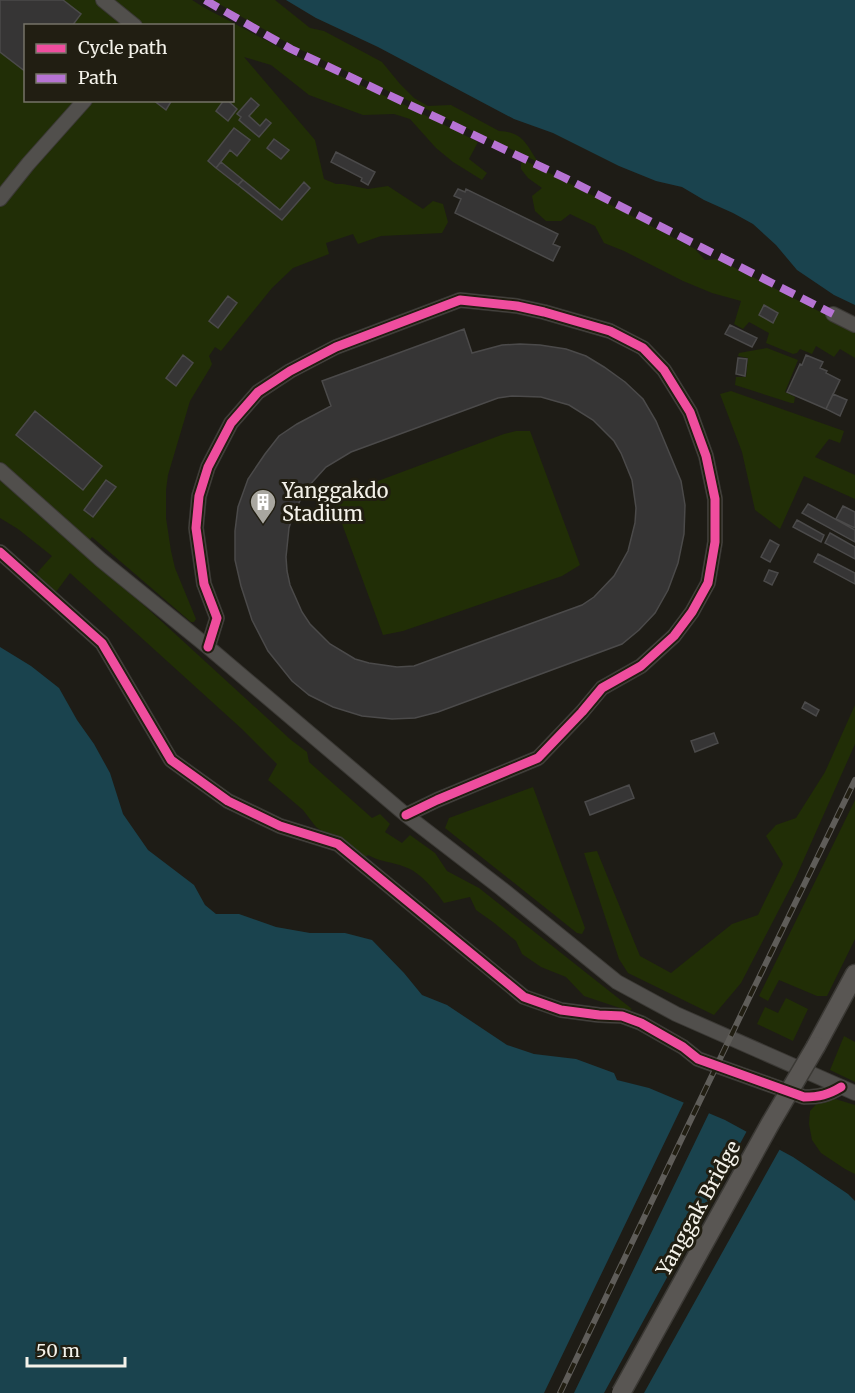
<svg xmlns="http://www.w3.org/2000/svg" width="855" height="1393" font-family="Merriweather,serif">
<rect width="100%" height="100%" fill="#1e1c16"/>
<path fill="#212e06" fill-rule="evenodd" d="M0,0H192L205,8L294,55L405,105L478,142L469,159L487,173L482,180L453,162L436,148L410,119L394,114L363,115L309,95L271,65L244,57L315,140L324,179L336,184H343L368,189L388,186L423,209L433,201L443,204L448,222L442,233L381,236L358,244L353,234L326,243L329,254L293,268L272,288L221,351L215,347L209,356L212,364L210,368L190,401L168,475L166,490V518L171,551L175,568L196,619L194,622H191L92,537L81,551L148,609L291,740L307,752L309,762L372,818L380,814L390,824L385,832L402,843L410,835L435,853L447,871L479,888L632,1009L629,1011L584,996L566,977L541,967L522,954L516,941L493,922L476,910L470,897L444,903C436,891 419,871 405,867C393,862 380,862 368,855L363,859L316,827L303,810L268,780L277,764L243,730L70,573L56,592L36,574L52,556L18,529L0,518ZM26,26H232V100H26Z
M212,0H275L310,28L324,31L382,62L400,84L414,98L428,106L451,105L499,131C523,132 526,144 538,162L293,46Z
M524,160L565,181L695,249L705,260L718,259L855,330V358L840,349L834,357L816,346L812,354L800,349L797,353L793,354L766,343L769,333L749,322L743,329L734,324L741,301L712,293L683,281L624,251L604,243L595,226L570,214L561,221H546L535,211L532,196L542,188L528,178L521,169V163Z
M767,348L798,360L785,392L795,397L794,403H791L735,385L736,377H746L748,358L738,356L739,353Z
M731,391L844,431L840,443L829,439L815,457L855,475V499L804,476L780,529L755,510L742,452L720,394Z
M516,431H530L580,565L562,576L403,631L383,635L334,502L351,491L504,434Z
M855,705V744L796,877L741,983L714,1015L628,973L619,959L584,853L597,851L640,956L671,973L732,924L758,915L783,864L766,836L776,825L796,818L825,772Z
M533,787L585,928L582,934L577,933L445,828L449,818Z
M855,800V939L827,996H817L779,980L768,1001L759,996Z
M786,998L808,1009L793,1041L757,1024L765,1007L778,1013Z
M844,1036L855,1042V1082L830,1070Z
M832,1098L855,1105V1174L845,1169L821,1153L812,1140L809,1124L810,1111L819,1101Z"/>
<path fill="#1a434e" d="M286,0H855V305L834,295L797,270L776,245L753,224L733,213L704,200L682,187L656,181L619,166L553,133L514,119L378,47L316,18Z
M0,647L31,666L59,688L77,720L94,744L110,773L123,814L148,850L194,885L205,905L216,914H239L276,927L310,933H345L372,940L404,973L422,995L447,1005L507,1045L534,1054L576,1059L614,1073L617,1080L649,1088L725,1120L793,1157L848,1194L855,1201V1393H0Z"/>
<path fill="#1e1c16" d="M685,1100L710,1111L574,1393H544Z
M748,1129L781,1147L644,1393H604Z"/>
<path fill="#363535" stroke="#4b4a4a" stroke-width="1.5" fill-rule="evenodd" d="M0,0H63L81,14L72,26H26V72L0,52Z
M251,98L259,105L249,116L260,126L266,119L271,123L259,137L239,120L241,117L237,114Z
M153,100H172L166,110Z
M224,100H227L237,109L228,121L216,111Z
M234,128L250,140L237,156L230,150L216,168L208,161Z
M274,139L289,150L281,159L267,148Z
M336,152L375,172L368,185L361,181L362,178L331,162Z
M221,162L243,180L238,185L216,168Z
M243,180L280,210L304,182L310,188L282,220L238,185Z
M458,189L465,192L466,189L558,234L553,244L560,247L553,261L455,213L461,199L454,196Z
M228,296L237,303L218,328L209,321Z
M764,305L778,313L773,323L759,315Z
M730,325L757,338L752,347L725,334Z
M464,329L472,353L502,345L520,344L540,345L566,349L586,356L604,367L625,382L643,399L656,421L681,481L685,505L684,534L678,563L668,590L655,613L639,630L622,644L438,712L415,718L392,719L362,716L333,707L309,695L292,681L268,651L252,620L241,586L235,560V531L238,507L248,479L265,454L279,436L297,424L331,406L322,381ZM512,396L541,397L569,405L593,420L614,441L621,453L632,480L636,508L635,523L628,551L614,576L594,597L582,605L414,666L397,667L369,663L355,659L330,644L310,624L302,612L290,585L287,571L286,557L289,528L293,514L307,488L326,467L351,452L498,398Z
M183,355L193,363L176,386L166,378Z
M806,355L823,362L820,368L827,371L826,373L840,380L826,409L787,392L800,364L802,365Z
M738,358L747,359L745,376L736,374Z
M833,394L847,400L840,416L826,409Z
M35,411L102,466L83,490L16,435Z
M106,480L116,487L93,517L84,510Z
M808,504L855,530V542L802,513Z
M843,506L855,512V528L836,519Z
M797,520L824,535L821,542L793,527Z
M830,533L855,547V559L825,543Z
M770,540L779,545L770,562L761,557Z
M818,554L855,573V584L814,562Z
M769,570L778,573L772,585L764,581Z
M805,702L819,710L816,716L802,708Z
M714,733L718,743L695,752L691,741Z
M629,785L634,798L590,815L585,802Z"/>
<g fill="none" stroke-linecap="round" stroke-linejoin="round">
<g stroke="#3b3935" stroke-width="16">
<path id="minor" d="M103,0L135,26
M0,199L28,164L85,100
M833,314L855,325
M0,470L101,560L208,647L406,815L502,889L617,982L676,1014L855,1093
M0,552L102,643L171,760L228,801L280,826L338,844L524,997L561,1010L599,1015L622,1016L641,1023L683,1047L698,1059L804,1097C819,1097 828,1095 841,1087
M208,647L217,618L204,584L196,528L199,496L208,467L231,423L258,392L290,371L336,347L460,300L517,306L544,312L610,331L643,348L664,370L690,412L706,456L715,499V542L708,583L692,612L674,636L641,666L602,688L582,712L538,758L437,800L406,815"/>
</g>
<g stroke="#3b3935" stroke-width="21">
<path id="major" d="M816,1046L855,974"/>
</g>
<use href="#minor" stroke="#514f4c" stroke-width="14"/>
<use href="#major" stroke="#595653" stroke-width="18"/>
<g stroke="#5f5d59" stroke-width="6">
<path id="rail" d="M560,1393L751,994L855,780"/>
</g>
<use href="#rail" stroke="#211e12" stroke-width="4" stroke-dasharray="11" stroke-linecap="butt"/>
<g stroke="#3b3935" stroke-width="21" stroke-linecap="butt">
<path id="major-bridge" d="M621,1393L770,1124L816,1046"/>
</g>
<use href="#major-bridge" stroke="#595653" stroke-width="18"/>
<path stroke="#b673d3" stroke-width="8" stroke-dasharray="15 8" stroke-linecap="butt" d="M205,0L291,49L563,177L833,314"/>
<g stroke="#211e12" stroke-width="13">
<path id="cycleway" d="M0,552L102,643L171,760L228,801L280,826L338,844L524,997L561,1010L599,1015L622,1016L641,1023L683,1047L698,1059L804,1097C819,1097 828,1095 841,1087
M208,647L217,618L204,584L196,528L199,496L208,467L231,423L258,392L290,371L336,347L460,300L517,306L544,312L610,331L643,348L664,370L690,412L706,456L715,499V542L708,583L692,612L674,636L641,666L602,688L582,712L538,758L437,800L406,815"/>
</g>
<use href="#cycleway" stroke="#ef4d9e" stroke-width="9"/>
</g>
<defs>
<g id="building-pin" transform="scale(1.35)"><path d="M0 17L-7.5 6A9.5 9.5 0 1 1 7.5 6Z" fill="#a9a7a0" stroke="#211e12"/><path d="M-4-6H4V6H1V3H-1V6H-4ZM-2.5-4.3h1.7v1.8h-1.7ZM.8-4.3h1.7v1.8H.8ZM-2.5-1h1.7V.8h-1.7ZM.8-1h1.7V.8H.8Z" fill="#fff"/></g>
</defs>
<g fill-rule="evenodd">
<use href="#building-pin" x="263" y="502"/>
</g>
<g text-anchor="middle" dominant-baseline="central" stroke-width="6" stroke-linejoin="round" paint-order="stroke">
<g font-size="20" fill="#f4f2ea" stroke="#211e12" text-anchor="start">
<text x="282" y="490">Yanggakdo<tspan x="282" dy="23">Stadium</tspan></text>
</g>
<g font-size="20" fill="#f4f2ea" stroke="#211e12">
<text transform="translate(698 1208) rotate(-61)">Yanggak Bridge</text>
</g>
</g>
<rect x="24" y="24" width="210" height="78" fill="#211e12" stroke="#757368" stroke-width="1.5"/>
<rect x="36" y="44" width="30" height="9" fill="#ef4d9e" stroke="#757368" stroke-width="1.5"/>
<text x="78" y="54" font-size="18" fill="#f4f2ea">Cycle path</text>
<rect x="36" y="74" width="30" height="9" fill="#b673d3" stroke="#757368" stroke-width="1.5"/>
<text x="78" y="84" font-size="18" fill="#f4f2ea">Path</text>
<path d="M27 1357v9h98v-9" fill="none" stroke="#f4f2ea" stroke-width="3"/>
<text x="36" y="1357" font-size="18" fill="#f4f2ea" stroke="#211e12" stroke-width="4.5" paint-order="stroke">50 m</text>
</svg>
